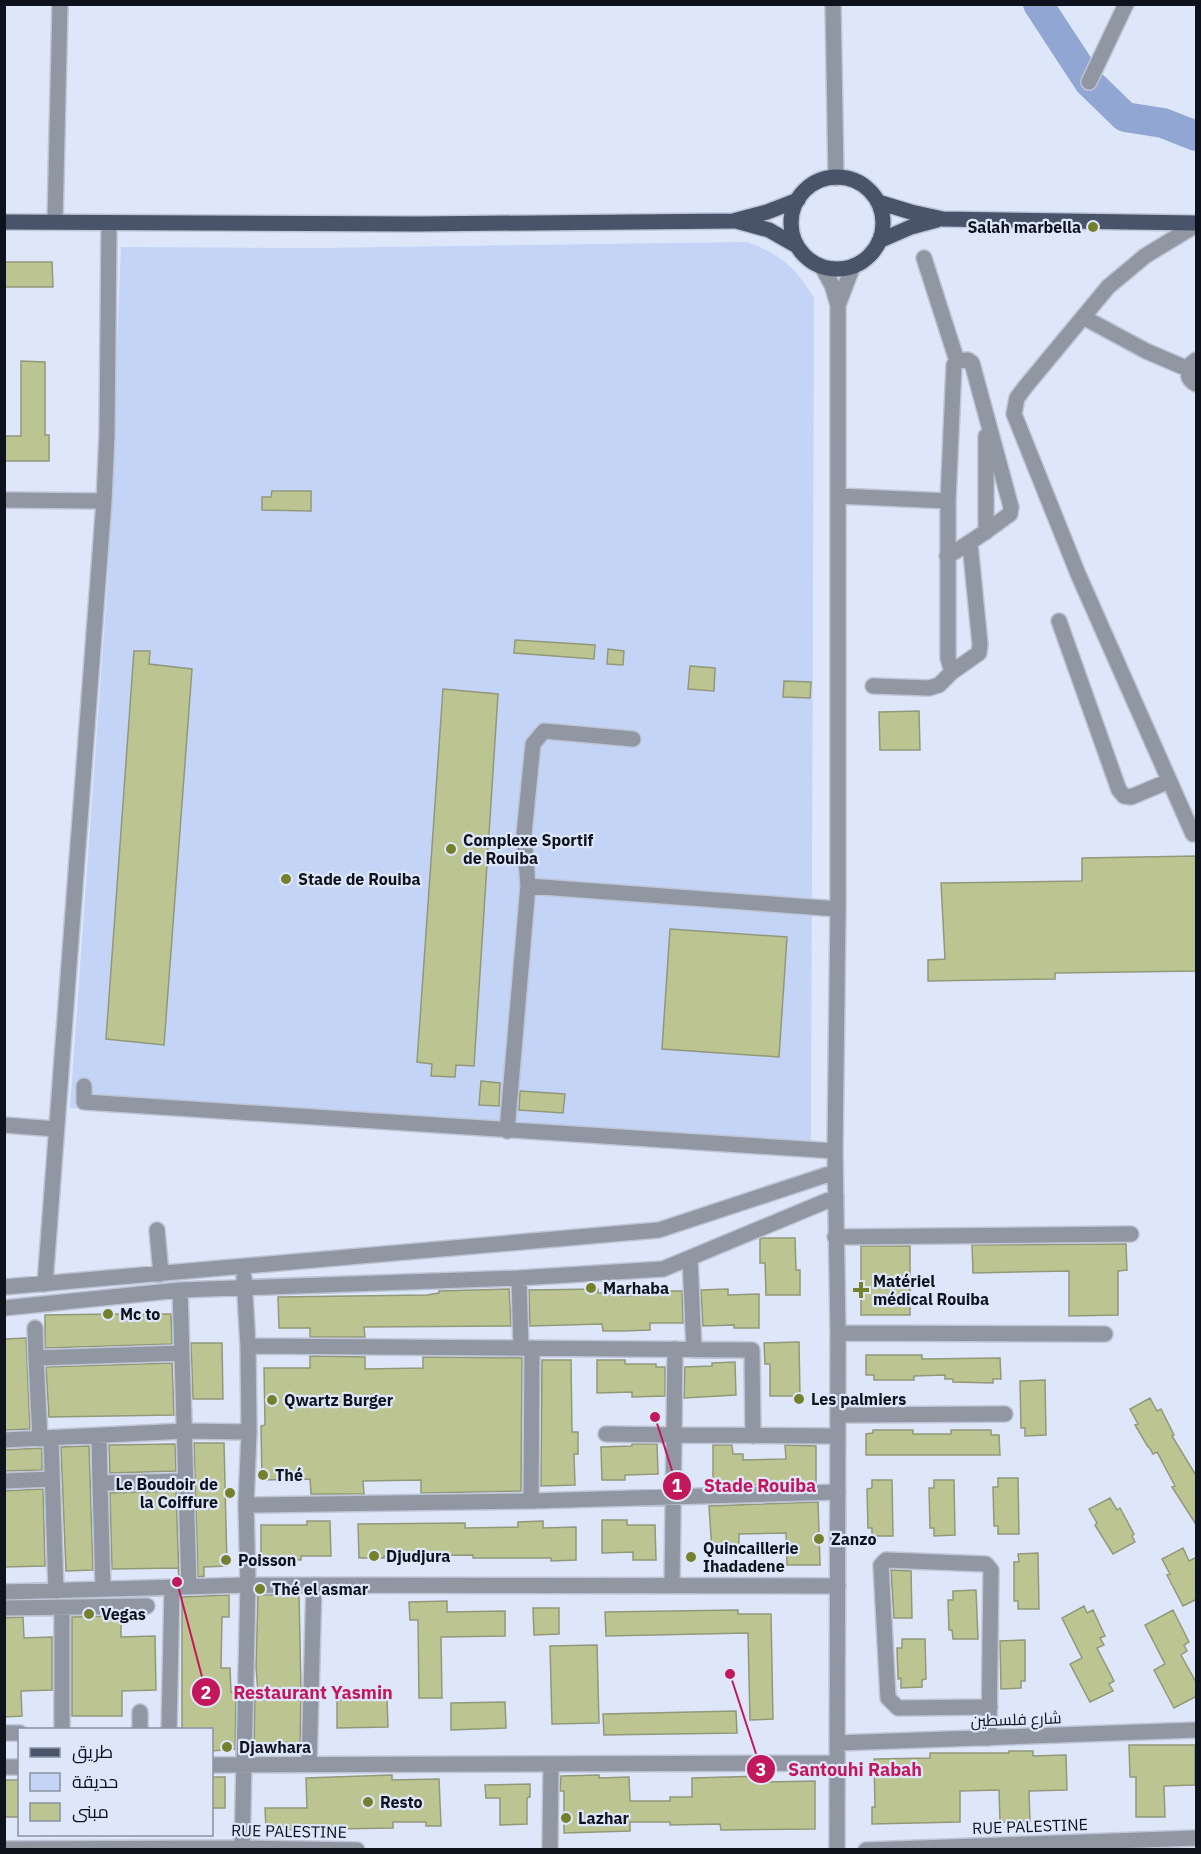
<svg xmlns="http://www.w3.org/2000/svg" width="1201" height="1854" font-family="'IBM Plex Sans',Cairo,sans-serif">
<rect width="100%" height="100%" fill="#dee7f9"/>
<path fill="#c4d4f7" d="M747,242C781,254 796,268 814,298L811,1155L428,1133L70,1108L107,590L121,247L320,248Z"/>
<g fill="none" stroke-linecap="round" stroke-linejoin="round">
<path stroke="#91a6d3" stroke-width="30" d="M1038,4L1089,82L1125,117L1163,123L1196,136"/>
</g>
<path fill="#bcc592" stroke="#929879" stroke-width="1.5" d="M4,262H52L53,287H4Z
M21,361L45,362V435H49V461H4V436H21Z
M272,491H311V511L262,510V497H271Z
M515,640L595,645L594,659L514,653Z
M608,649L624,651L623,665L607,664Z
M134,651H150L149,664L192,669L164,1045L106,1039Z
M690,666L715,668L714,691L688,689Z
M784,681L811,682L810,698L783,697Z
M443,689L498,694L474,1066L456,1065L455,1077L431,1076L432,1064L417,1062Z
M919,711L920,750H880L879,712Z
M1197,856V971L1055,973V979L928,981V960L945,959L941,883L1082,881V858Z
M670,929L787,937L779,1057L662,1049Z
M481,1081L500,1083L499,1106L479,1105Z
M520,1091L565,1094L563,1113L519,1110Z
M762,1238H795L796,1270H800V1295H766L765,1263H760V1239Z
M1126,1244L1127,1270L1118,1271V1315L1069,1316V1271L973,1273L972,1245Z
M861,1246H910V1315H861Z
M509,1289L511,1326L364,1327L365,1337H310V1328H279L278,1297L427,1295L439,1293V1291Z
M598,1289V1293L622,1292V1296L654,1295V1291H682L683,1323H650V1330L623,1331H603L602,1324L530,1326L529,1290Z
M728,1289V1295L759,1294V1328H734V1325L703,1326L701,1290Z
M113,1314H171L172,1344L45,1348V1315Z
M26,1338L30,1429L4,1430V1339Z
M799,1342L800,1396H770V1364H765L764,1343Z
M191,1343H222L223,1399H193Z
M866,1355H922V1359L1000,1358L1001,1379H993V1383L953,1382V1379H945V1375L914,1376V1380H874V1375H866Z
M310,1356L365,1357V1369L423,1368V1357L522,1358L521,1491L421,1493V1480L363,1481L364,1494H311L310,1479L262,1480L261,1426L265,1425L264,1368H310Z
M542,1360H571L572,1432H578V1454H574L575,1485L541,1486Z
M597,1360H625V1364H656V1367H665V1396L632,1397V1392L597,1393Z
M735,1362L736,1395L684,1398L685,1367L712,1366V1363Z
M172,1363L174,1415L49,1417L46,1367Z
M1045,1380L1046,1435L1025,1436V1428H1021L1020,1381Z
M1150,1398L1157,1411L1161,1409L1174,1435L1172,1436L1197,1477V1526L1172,1487L1175,1486L1157,1452L1153,1454L1149,1447H1148L1135,1425L1138,1424L1130,1409Z
M873,1430H913V1434H951V1430H991V1435H999L1000,1455H866V1434L873,1433Z
M194,1443H224L227,1566L204,1567V1576L198,1577Z
M175,1444L176,1471L110,1473L109,1445Z
M632,1444H657L658,1474L625,1475V1480H602L601,1447L632,1446Z
M713,1445H732L733,1454H743V1460L786,1459L785,1445L816,1446V1483L713,1486Z
M89,1446L93,1570L66,1571L61,1447Z
M42,1448V1470L4,1471V1450Z
M998,1478H1018L1019,1534H998V1526H994L993,1487H998Z
M872,1480H892L893,1536H872V1528H868L867,1489L872,1488Z
M934,1480H954L955,1535L934,1536V1528H930L929,1488H934Z
M43,1489L45,1566L4,1567V1491Z
M176,1491L179,1577L178,1568L112,1569L110,1493Z
M1110,1498L1117,1510L1120,1508L1134,1534L1132,1536L1135,1542L1113,1554L1095,1525L1097,1523L1089,1509Z
M818,1502L820,1565H787L786,1533L739,1534V1552H712L709,1506Z
M602,1520H627V1525H655L656,1560H633V1552L602,1553Z
M307,1521H330L331,1556H301V1560L261,1559V1525H307Z
M543,1521V1528L576,1527V1560L551,1561V1558H473V1555L384,1556V1558H359L358,1524L465,1523V1528L518,1527V1522Z
M1183,1548L1189,1561L1197,1557V1599L1183,1606L1167,1575L1170,1574L1162,1559Z
M1038,1553L1039,1609H1018V1601H1014V1562H1019L1018,1554Z
M891,1570L911,1571L912,1618H894Z
M976,1590L978,1639H953L952,1630H949L948,1600H953V1591Z
M229,1595V1617H222L221,1668H230L231,1692H236L235,1749L212,1751V1730H182V1597Z
M258,1595H299L301,1691L300,1748L254,1749L255,1692H258L256,1667Z
M447,1601V1612L505,1611V1636L441,1637L442,1698H419L418,1620H410L409,1602Z
M1084,1606L1087,1613L1093,1610L1105,1636L1100,1638L1104,1645L1097,1648L1114,1681L1109,1684L1113,1691L1090,1702L1070,1664L1082,1658L1062,1618Z
M533,1608H559V1634L534,1635Z
M738,1610V1614H771L773,1719L750,1720L748,1633L606,1636L605,1612Z
M1173,1610L1189,1642L1184,1645L1187,1651L1181,1655L1197,1684V1696L1174,1708L1154,1670L1165,1664L1145,1625Z
M121,1616V1637L155,1636L156,1690L122,1691V1716H72V1617Z
M23,1617L24,1638L52,1637V1690L21,1691L22,1716L4,1717V1618Z
M902,1639H925L926,1679L922,1680V1687L901,1688V1678L898,1679L897,1648H902Z
M1025,1640V1681H1021V1688L1001,1689L1000,1641Z
M597,1645L599,1723L552,1724L550,1646Z
M387,1699L388,1727L337,1728V1700Z
M505,1702L506,1728L451,1730V1703Z
M736,1711L737,1733L604,1735L603,1714Z
M1129,1745H1195V1785L1164,1786L1165,1817H1136V1777H1130Z
M1009,1751H1033V1756L1066,1755L1067,1790L1029,1791L1030,1822H1000L999,1790L960,1791V1822L872,1824V1807H875L874,1759L930,1758V1753H1009Z
M392,1775V1780L439,1779L441,1826H426V1822H393V1828L266,1830L265,1808H307L306,1778Z
M599,1775V1778L629,1777L630,1801H670V1797H692V1778L766,1776V1782L815,1781V1829L721,1830L720,1824L670,1825V1822H630V1831L564,1833V1791H560L561,1776Z
M212,1777H225V1808H212Z
M4,1780H20V1817H4Z
M530,1784V1797L527,1798V1824L500,1825V1798H486L485,1785Z"/>
<g fill="none" stroke-linecap="round" stroke-linejoin="round">
<g stroke="#bdc5d6" stroke-width="18">
<path id="minor" d="M833,4L836,178
M1089,82L1126,4
M55,222L60,4
M924,258L957,361L954,365L948,501V658L952,672L979,653L980,644L970,544
M822,267L832,285L838,305
M1083,317L1146,351L1188,369
M1196,360L1191,364C1186,373 1188,380 1196,384
M838,496L948,501
M4,500L104,501
M986,532V436
M947,556C970,544 989,529 1010,514L1011,507L972,363L968,360L957,361
M1059,621L1119,790L1124,796L1131,797L1169,781
M873,686L929,688L939,685L952,672
M1193,834L1078,574L1014,414L1017,398L1026,386L1108,287L1145,256L1196,225
M528,886L524,834L533,744L544,731L633,739
M84,1086V1102L835,1151
M4,1125L56,1129
M507,1131L528,886L838,909
M157,1230L161,1274
M835,1237L1131,1234
M690,1258L694,1350
M519,1278L521,1348
M45,1284L104,501L107,434L109,223
M4,1287L659,1230L835,1172
M180,1290L189,1587
M4,1308L180,1290L519,1278L663,1269L836,1197
M35,1328L36,1358
M838,1333L1105,1334
M248,1346L752,1350L753,1436
M838,1415L1005,1414
M606,1434L674,1435L675,1349
M99,1436L100,1483
M40,1439L36,1358L182,1353
M51,1439L56,1591
M4,1440L185,1431L249,1432
M4,1481L52,1479
M531,1501L532,1348
M246,1505L531,1501L838,1492
M672,1585L674,1435L838,1436
M103,1589L100,1483L185,1481
M4,1592L248,1585L838,1586
M62,1607V1730
M4,1608L147,1606
M140,1712V1730
M169,1730L172,1587
M4,1733H20
M989,1738L991,1570L986,1564L886,1560L881,1565L888,1698L898,1708L990,1707
M837,1743L1196,1730
M309,1764L314,1585
M212,1765L837,1763
M4,1767H20
M4,1849L242,1848L357,1850
M242,1850L248,1585L246,1505L249,1432L248,1346L244,1277
M550,1850L551,1765
M837,1850L838,1333L835,1151L838,909V305L853,266
M866,1850L1196,1838"/>
</g>
<g stroke="#bdc5d6" stroke-width="18">
<path id="major" d="M791 223a46 46 0 1 1 92 0a46 46 0 1 1-92 0Z
M878,202L911,212L943,219L1196,223
M736,221L769,230L797,246
M4,222L418,224L733,221L767,212L798,200
M879,241L911,227L937,220"/>
</g>
<use href="#minor" stroke="#9096a2" stroke-width="15"/>
<use href="#major" stroke="#495369" stroke-width="15"/>
</g>
<g fill="#75802d" stroke="#dee7f9" stroke-width="2">
<circle cx="1093" cy="227" r="6"/>
<circle cx="451" cy="849" r="6"/>
<circle cx="286" cy="879" r="6"/>
<circle cx="591" cy="1288" r="6"/>
<path d="M858 1281h6v6h6v6h-6v6h-6v-6h-6v-6h6z"/>
<circle cx="108" cy="1314" r="6"/>
<circle cx="799" cy="1399" r="6"/>
<circle cx="272" cy="1400" r="6"/>
<circle cx="263" cy="1475" r="6"/>
<circle cx="230" cy="1493" r="6"/>
<circle cx="819" cy="1539" r="6"/>
<circle cx="374" cy="1556" r="6"/>
<circle cx="691" cy="1557" r="6"/>
<circle cx="226" cy="1560" r="6"/>
<circle cx="260" cy="1589" r="6"/>
<circle cx="89" cy="1614" r="6"/>
<circle cx="227" cy="1747" r="6"/>
<circle cx="368" cy="1802" r="6"/>
<circle cx="566" cy="1818" r="6"/>
</g>
<g text-anchor="middle" dominant-baseline="central" stroke-width="4.5" stroke-linejoin="round" paint-order="stroke">
<g font-size="16" font-weight="bold" fill="#0d121c" stroke="#dee7f9" text-anchor="start">
<text x="1081" y="227" text-anchor="end">Salah marbella</text>
<text x="463" y="840">Complexe Sportif<tspan x="463" dy="18">de Rouiba</tspan></text>
<text x="298" y="879">Stade de Rouiba</text>
<text x="873" y="1281">Matériel<tspan x="873" dy="18">médical Rouiba</tspan></text>
<text x="603" y="1288">Marhaba</text>
<text x="120" y="1314">Mc to</text>
<text x="811" y="1399">Les palmiers</text>
<text x="284" y="1400">Qwartz Burger</text>
<text x="275" y="1475">Thé</text>
<text x="218" y="1484" text-anchor="end">Le Boudoir de<tspan x="218" dy="18">la Coiffure</tspan></text>
<text x="831" y="1539">Zanzo</text>
<text x="703" y="1548">Quincaillerie<tspan x="703" dy="18">Ihadadene</tspan></text>
<text x="386" y="1556">Djudjura</text>
<text x="238" y="1560">Poisson</text>
<text x="272" y="1589">Thé el asmar</text>
<text x="101" y="1614">Vegas</text>
<text x="239" y="1747">Djawhara</text>
<text x="380" y="1802">Resto</text>
<text x="578" y="1818">Lazhar</text>
</g>
<g font-size="16" fill="#0d121c" stroke="#dee7f9">
<text transform="translate(1016 1719) rotate(-2)">شارع فلسطين</text>
<text transform="translate(1030 1826) rotate(-2)">RUE PALESTINE</text>
<text transform="translate(289 1831) rotate(1)">RUE PALESTINE</text>
</g>
</g>
<path fill="none" stroke="#c2185b" stroke-width="2" d="M655 1417L677 1486M177 1582L206 1692M730 1674L761 1769"/>
<g fill="#c2185b" stroke="#dee7f9" stroke-width="2">
<circle cx="655" cy="1417" r="6"/>
<circle cx="177" cy="1582" r="6"/>
<circle cx="730" cy="1674" r="6"/>
<circle cx="677" cy="1486" r="15"/>
<circle cx="206" cy="1692" r="15"/>
<circle cx="761" cy="1769" r="15"/>
</g>
<g font-size="18" text-anchor="middle" font-weight="bold" fill="#fff">
<text x="677" y="1492">1</text>
<text x="206" y="1699">2</text>
<text x="761" y="1776">3</text>
</g>
<g font-size="18" text-anchor="middle" font-weight="bold" fill="#c2185b" stroke="#dee7f9" stroke-width="4.5" stroke-linejoin="round" paint-order="stroke">
<text x="760" y="1492">Stade Rouiba</text>
<text x="313" y="1699">Restaurant Yasmin</text>
<text x="855" y="1776">Santouhi Rabah</text>
</g>
<rect width="1201" height="1854" fill="none" stroke="#0d121c" stroke-width="12"/>
<rect x="18" y="1728" width="195" height="108" fill="#dee7f9" stroke="#8a92a1" stroke-width="1.5"/>
<rect x="30" y="1748" width="30" height="9" fill="#495369" stroke="#8a92a1" stroke-width="1.5"/>
<text x="72" y="1758" font-size="18" fill="#0d121c">طريق</text>
<rect x="30" y="1773" width="30" height="18" fill="#c4d4f7" stroke="#8a92a1" stroke-width="1.5"/>
<text x="72" y="1788" font-size="18" fill="#0d121c">حديقة</text>
<rect x="30" y="1803" width="30" height="18" fill="#bcc592" stroke="#8a92a1" stroke-width="1.5"/>
<text x="72" y="1818" font-size="18" fill="#0d121c">مبنى</text>
</svg>
